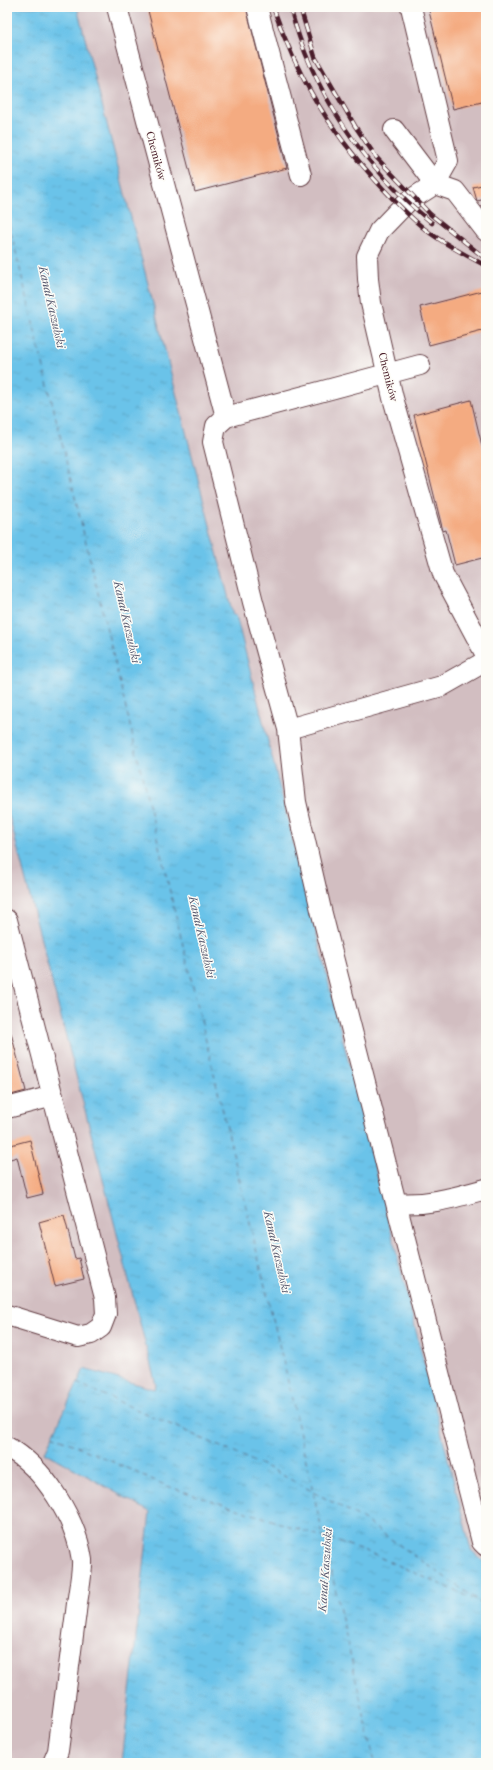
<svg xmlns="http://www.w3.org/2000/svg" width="493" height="1770" font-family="'IM FELL French Canon',serif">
<defs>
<pattern id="water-ripples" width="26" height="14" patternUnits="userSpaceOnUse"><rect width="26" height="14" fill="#6bc3e9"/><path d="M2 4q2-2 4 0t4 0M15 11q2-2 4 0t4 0" fill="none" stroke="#5ea7c8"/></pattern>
</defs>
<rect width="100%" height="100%" fill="#fdfcf7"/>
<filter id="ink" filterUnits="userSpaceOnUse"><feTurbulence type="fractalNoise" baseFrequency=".025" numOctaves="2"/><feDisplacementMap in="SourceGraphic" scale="8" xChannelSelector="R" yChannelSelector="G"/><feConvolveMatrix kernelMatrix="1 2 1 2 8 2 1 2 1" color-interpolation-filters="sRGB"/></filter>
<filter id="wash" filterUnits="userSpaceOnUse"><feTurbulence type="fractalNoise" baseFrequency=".012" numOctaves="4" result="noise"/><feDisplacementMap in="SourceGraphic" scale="16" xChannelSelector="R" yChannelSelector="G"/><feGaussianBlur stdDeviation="0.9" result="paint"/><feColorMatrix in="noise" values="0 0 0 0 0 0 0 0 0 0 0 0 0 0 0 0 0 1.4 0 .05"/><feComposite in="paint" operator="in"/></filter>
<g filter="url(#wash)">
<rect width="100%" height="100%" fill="#ede1c1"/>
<path fill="#d2bec1" d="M77,7H486V1564L471,1550L265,729L236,616L233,615Z
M7,808L156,1385L154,1389L84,1369L45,1451L150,1512L122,1763H7Z"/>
<path fill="url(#water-ripples)" stroke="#5a718a" d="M7,7H77L233,615H236L265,729L471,1550L486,1564V1763H122L150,1512L45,1452L84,1369L154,1389L156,1385L7,808Z"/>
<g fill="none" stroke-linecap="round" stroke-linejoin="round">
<path stroke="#56586e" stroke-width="1" stroke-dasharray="5 4" stroke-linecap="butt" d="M7,215L286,1373L375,1763
M77,1383L273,1470L358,1516L486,1606
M52,1435L167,1486L363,1550L476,1600L486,1607"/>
</g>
<g id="blocks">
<path fill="#f4ab81" d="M147,7H246L287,168L195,192Z
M428,7H486V101L453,109Z
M486,184V199L477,201L473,187Z
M486,290V330L429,345L420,307Z
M471,400L486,462V557L455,565L446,530L443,531L414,415Z
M7,1033H11L26,1091L7,1096Z
M30,1140L43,1194L27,1198L17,1157L7,1160V1146Z
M64,1215L75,1259L79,1258L84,1279L55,1286L39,1222Z"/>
</g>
</g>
<g filter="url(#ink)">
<use href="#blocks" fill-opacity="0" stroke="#623c42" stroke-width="1"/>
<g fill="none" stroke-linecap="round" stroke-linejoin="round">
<g stroke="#623c42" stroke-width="22">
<path id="minor" d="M117,7L226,417
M257,7L301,175
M394,130L435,184L448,161L411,7
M486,231L455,191L435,184L407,202L379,231L367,256L368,279L371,303L393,398L443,574L486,655
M420,365L226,417L216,426L213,442L253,602L288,729L296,802L321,910L396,1203C427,1206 456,1197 486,1189
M288,729L442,686L486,661
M7,920L105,1298L106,1314L101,1327L91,1334L78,1337L7,1315
M7,1108L53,1096
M396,1203L482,1542L486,1546
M7,1447C44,1467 76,1519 82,1560C83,1572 77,1599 76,1612C70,1658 64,1705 58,1751L53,1763"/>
</g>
<use href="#minor" stroke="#fff" stroke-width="20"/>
<g stroke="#4a1f2b" stroke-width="4.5">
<path id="rail" d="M273,7C297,76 327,127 376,181C392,198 407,215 426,230C444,244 466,255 486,266
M290,7C313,93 363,166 432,223
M300,7L315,57L355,126L376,157L430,214L486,259"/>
</g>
<use href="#rail" stroke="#fdfcf7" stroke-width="3" stroke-dasharray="9" stroke-linecap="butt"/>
</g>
</g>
<g text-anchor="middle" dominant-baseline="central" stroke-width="3" stroke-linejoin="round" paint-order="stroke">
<g font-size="11" fill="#4a1f2b" stroke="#fdfcf7">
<text transform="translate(156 156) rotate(75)">Chemików</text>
<text transform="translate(388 377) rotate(76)">Chemików</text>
</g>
<g font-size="12" font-style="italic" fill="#56586e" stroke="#fdfcf7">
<text transform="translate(52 307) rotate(77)">Kanał Kaszubski</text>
<text transform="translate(127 622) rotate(77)">Kanał Kaszubski</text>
<text transform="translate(202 937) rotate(77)">Kanał Kaszubski</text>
<text transform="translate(277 1252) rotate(77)">Kanał Kaszubski</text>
<text transform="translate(325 1570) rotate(-86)">Kanał Kaszubski</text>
</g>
</g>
<rect width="493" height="1770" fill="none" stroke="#fdfcf7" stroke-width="24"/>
</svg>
